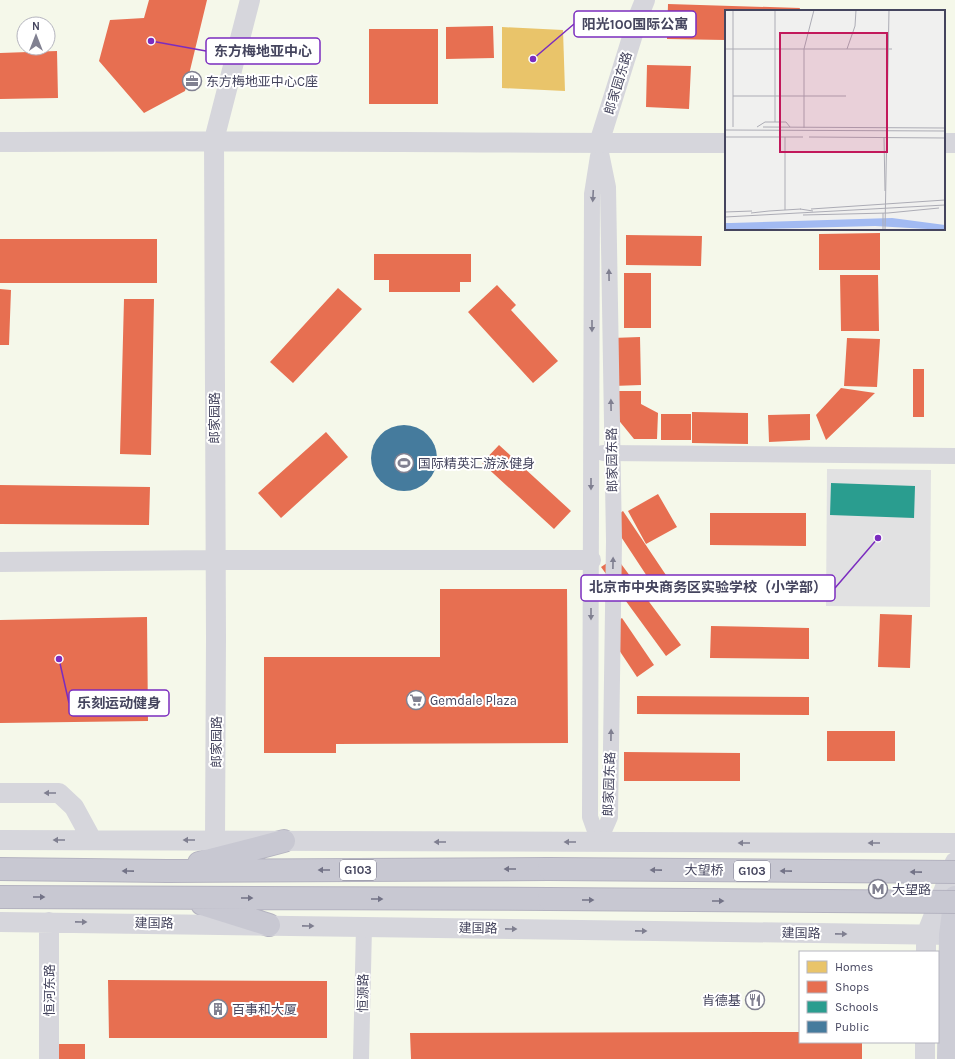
<svg xmlns="http://www.w3.org/2000/svg" width="955" height="1059" font-family="Karla,'Noto Sans SC',sans-serif">
<rect width="100%" height="100%" fill="#f0f0ef"/>
<path fill="#f5f8ea" fill-rule="evenodd" d="M0,0H955V1059H0ZM726,11H944V229H726ZM24,24H48V48H24ZM800,952H938V1042H800Z"/>
<path fill="#e1e1e2" d="M827,469L931,470L930,607L826,606Z"/>
<path fill="#e9c46a" d="M502,27L563,30L565,91L502,88Z"/>
<path fill="#e76f51" d="M149,0H207L185,91L144,113L99,61L110,20L144,18Z
M668,4L800,8L799,11H726V40L667,39Z
M493,26L494,58L446,59V27Z
M369,29H438V104H369Z
M57,51L58,98L0,99V53Z
M647,65L691,66L689,109L646,107Z
M880,233V270H819V234Z
M626,235L702,236L701,266L626,265Z
M0,239H157V283H0Z
M374,254H471V282H460V292H389V280H374Z
M624,273H651V328H624Z
M840,275H878L879,331H841Z
M497,285L516,305L511,310L558,361L533,383L468,312Z
M338,288L362,309L293,383L270,362Z
M0,289L11,290L9,345H0Z
M124,299H154L151,455L120,454Z
M640,337L641,385L613,386L612,338Z
M847,338L880,339L877,387L844,386Z
M913,369H924V417H913Z
M841,388L875,393L826,440L816,415Z
M613,391H641V404L658,413L657,439H634L612,412Z
M692,412L748,413V444L692,443Z
M661,414H691V440H661Z
M810,414V440L769,442L768,415Z
M326,432L348,457L281,518L258,493Z
M499,445L571,511L554,529L482,463Z
M0,485L150,487L149,525L0,524Z
M658,494L677,527L646,544L628,511Z
M623,511L676,590L662,599L610,520Z
M710,513H806V546L710,545Z
M616,557L681,645L666,656L601,567Z
M440,589H567L568,743L336,744V753H264V657H440Z
M880,614L912,615L910,668L878,667Z
M147,617L148,721L0,723V620Z
M622,618L654,665L637,677L605,629Z
M711,626L809,628V659L710,658Z
M637,696L809,697V715L637,714Z
M827,731H895V761H827Z
M624,752L740,753V781H624Z
M108,980L327,981V1038H109Z
M800,1032V1042H862V1059H411L410,1033Z
M58,1044H85V1059H58Z"/>
<path fill="#2a9d8f" d="M831,483L915,486L914,518L830,515Z"/>
<path fill="#457b9d" d="M371 458a33 33 0 1 1 66 0a33 33 0 1 1-66 0Z"/>
<g fill="none" stroke-linecap="round" stroke-linejoin="round">
<g stroke="#b4b3c0" stroke-width="24">
<path id="trunk" d="M199,863L284,841
M0,869L167,871L549,869
M0,897L549,899
M202,904L269,925"/>
</g>
<path stroke="#d6d6dc" stroke-width="16" d="M599,143L608,187L614,541L610,817L599,842
M598,156L592,194L590,817L599,842
M603,453L955,456
M361,1059L364,927"/>
<path stroke="#d6d6dc" stroke-width="20" d="M0,142C242,140 484,143 726,143
M599,143L639,15L645,0
M944,143H955
M0,562L215,560H591
M0,793H59L74,807L92,840
M0,840L955,843
M215,841L216,638L214,140L250,0
M0,922L955,935
M926,952V935L955,862
M49,1059V922
M925,1059V1042"/>
<path stroke="#cdcdd6" stroke-width="22" d="M948,1059L950,935L955,897"/>
<use href="#trunk" stroke="#c8c8d2" stroke-width="22"/>
<g stroke="#b4b3c0" stroke-width="24" stroke-linecap="butt">
<path id="trunk-bridge" d="M549,869L955,872
M549,899L955,902"/>
</g>
<use href="#trunk-bridge" stroke="#c8c8d2" stroke-width="22"/>
</g>
<defs><path id="oneway-solid" d="M-6-.8H1V-3.2L6.5 0L1 3.2V.8H-6Z"/></defs>
<g fill="#7f7f90">
<use href="#oneway-solid" transform="translate(593 196) rotate(93)"/>
<use href="#oneway-solid" transform="translate(609 275) rotate(-91)"/>
<use href="#oneway-solid" transform="translate(592 326) rotate(90)"/>
<use href="#oneway-solid" transform="translate(611 405) rotate(-91)"/>
<use href="#oneway-solid" transform="translate(591 484) rotate(90)"/>
<use href="#oneway-solid" transform="translate(613 563) rotate(-89)"/>
<use href="#oneway-solid" transform="translate(591 614) rotate(90)"/>
<use href="#oneway-solid" transform="translate(611 735) rotate(-89)"/>
<use href="#oneway-solid" transform="translate(50 793) rotate(180)"/>
<use href="#oneway-solid" transform="translate(59 840) rotate(-180)"/>
<use href="#oneway-solid" transform="translate(189 840) rotate(-180)"/>
<use href="#oneway-solid" transform="translate(440 842) rotate(-180)"/>
<use href="#oneway-solid" transform="translate(570 842) rotate(-180)"/>
<use href="#oneway-solid" transform="translate(744 843) rotate(-180)"/>
<use href="#oneway-solid" transform="translate(874 843) rotate(180)"/>
<use href="#oneway-solid" transform="translate(81 922) rotate(1)"/>
<use href="#oneway-solid" transform="translate(308 926) rotate(1)"/>
<use href="#oneway-solid" transform="translate(511 929) rotate(1)"/>
<use href="#oneway-solid" transform="translate(641 931) rotate(1)"/>
<use href="#oneway-solid" transform="translate(841 934) rotate(1)"/>
</g>
<g fill="#737387">
<use href="#oneway-solid" transform="translate(510 869) rotate(180)"/>
<use href="#oneway-solid" transform="translate(324 870) rotate(180)"/>
<use href="#oneway-solid" transform="translate(656 870) rotate(-179)"/>
<use href="#oneway-solid" transform="translate(128 871) rotate(-179)"/>
<use href="#oneway-solid" transform="translate(786 871) rotate(-179)"/>
<use href="#oneway-solid" transform="translate(916 872) rotate(-179)"/>
<use href="#oneway-solid" transform="translate(39 897)"/>
<use href="#oneway-solid" transform="translate(247 898)"/>
<use href="#oneway-solid" transform="translate(377 899)"/>
<use href="#oneway-solid" transform="translate(588 900)"/>
<use href="#oneway-solid" transform="translate(718 901)"/>
</g>
<defs>
<g id="office-ring" transform="scale(1)"><circle r="9.5" fill="#fff" stroke="#818191" stroke-width="1.5"/><path d="M-6-3h4V-5.5h4V-3h4V5H-6ZM-1-4.5V-3h2v-1.5ZM-6 0V1H6V0Z" fill="#818191"/></g>
<g id="stadium-ring" transform="scale(1)"><circle r="9.5" fill="#fff" stroke="#818191" stroke-width="1.5"/><path d="M0-5a6.5 5 0 1 0 0 10a6.5 5 0 1 0 0-10ZM-3.5-1.8h7v3.6h-7Z" fill="#818191"/></g>
<g id="supermarket-ring" transform="scale(1)"><circle r="9.5" fill="#fff" stroke="#818191" stroke-width="1.5"/><path d="M-6-5.5h2.5l.6 2H6L4.5 2H-2.5L-4.4-4H-6ZM-1.5 3.2a1.3 1.3 0 1 0 .1 0ZM3 3.2a1.3 1.3 0 1 0 .1 0Z" fill="#818191"/></g>
<g id="metro-ring" transform="scale(1)"><circle r="9.5" fill="#fff" stroke="#818191" stroke-width="1.5"/><path d="M-5.5 5V-5H-3L0 0L3-5H5.5V5H3V-.5L0 4L-3-.5V5Z" fill="#818191"/></g>
<g id="restaurant-ring" transform="scale(1)"><circle r="9.5" fill="#fff" stroke="#818191" stroke-width="1.5"/><path d="M-5-6h1v4h1v-4h1v4h1v-4h1v5L-1.5 .5V6h-2V.5L-5-1ZM5-6V6H3V1.5H1.5Q1.5-4 5-6Z" fill="#818191"/></g>
<g id="building-ring" transform="scale(1)"><circle r="9.5" fill="#fff" stroke="#818191" stroke-width="1.5"/><path d="M-4-6H4V6H1V3H-1V6H-4ZM-2.5-4.3h1.7v1.8h-1.7ZM.8-4.3h1.7v1.8H.8ZM-2.5-1h1.7V.8h-1.7ZM.8-1h1.7V.8H.8Z" fill="#818191"/></g>
</defs>
<g fill-rule="evenodd">
<use href="#office-ring" x="192" y="81"/>
<use href="#stadium-ring" x="404" y="463"/>
<use href="#supermarket-ring" x="416" y="700"/>
<use href="#metro-ring" x="878" y="889"/>
<use href="#restaurant-ring" x="755" y="1000"/>
<use href="#building-ring" x="218" y="1009"/>
</g>
<g text-anchor="middle" dominant-baseline="central" stroke-width="4" stroke-linejoin="round" paint-order="stroke">
<g fill="#fff" stroke="#7d7d8e" stroke-width="1">
<rect x="340" y="860" width="36" height="20" rx="3"/>
<rect x="734" y="861" width="36" height="20" rx="3"/>
</g>
<g font-size="12" font-weight="bold" fill="#45455e">
<text x="358" y="870">G103</text>
<text x="752" y="871">G103</text>
</g>
<g font-size="13" fill="#45455e" stroke="#fff" text-anchor="start">
<text x="206" y="81">东方梅地亚中心C座</text>
<text x="418" y="463">国际精英汇游泳健身</text>
<text x="430" y="700">Gemdale Plaza</text>
<text x="892" y="889">大望路</text>
<text x="741" y="1000" text-anchor="end">肯德基</text>
<text x="232" y="1009">百事和大厦</text>
</g>
<g font-size="13" fill="#45455e" stroke="#fff">
<text transform="translate(618 83) rotate(-73)">郎家园东路</text>
<text transform="translate(214 418) rotate(-90)">郎家园路</text>
<text transform="translate(612 460) rotate(-91)">郎家园东路</text>
<text transform="translate(216 742) rotate(-90)">郎家园路</text>
<text transform="translate(609 784) rotate(-88)">郎家园东路</text>
<text transform="translate(704 870) rotate(1)">大望桥</text>
<text transform="translate(154 923) rotate(1)">建国路</text>
<text transform="translate(478 928) rotate(1)">建国路</text>
<text transform="translate(801 933) rotate(1)">建国路</text>
<text transform="translate(49 990) rotate(-90)">恒河东路</text>
<text transform="translate(363 993) rotate(-89)">恒源路</text>
</g>
</g>
<g transform="translate(725 10)">
<rect width="220" height="220" fill="#f0f0ef"/>
<path d="M167,208L220,215V220L150,216L0,220V213H6Z" fill="#a2baf2"/>
<path fill="none" stroke="#acacb5" stroke-width="1" d="M0,39H167M122,39L130,16L131,0M8,86H121M50,112V0M8,117V0M32,117L40,112H61L65,117M38,117L220,118M79,118V39L89,0M0,120L220,121M0,127H78M84,127L220,128M159,127L160,181M75,199L88,201M86,199L220,190M60,200V127M44,201L76,199M0,202L27,201M26,203L44,201M78,205L163,203L214,198M0,207L220,195M158,220V203M160,220L164,0"/>
<path fill="#c2185b" fill-opacity="0.15" stroke="#c2185b" stroke-width="2" d="M55,23H162V142H55Z"/>
<rect width="220" height="220" fill="none" stroke="#45455e" stroke-width="2"/>
</g>
<path fill="none" stroke="#7b2cbf" stroke-width="1.5" d="M533 59L574 24M151 41L206 51M878 538L835 588M59 659L69 703"/>
<g fill="#7b2cbf" stroke="#fff" stroke-width="1.5">
<circle cx="533" cy="59" r="4"/>
<circle cx="151" cy="41" r="4"/>
<circle cx="878" cy="538" r="4"/>
<circle cx="59" cy="659" r="4"/>
</g>
<g fill="#fff" stroke="#7b2cbf" stroke-width="1.5">
<rect x="574" y="11" width="122" height="26" rx="4"/>
<rect x="206" y="38" width="114" height="26" rx="4"/>
<rect x="581" y="575" width="254" height="26" rx="4"/>
<rect x="69" y="690" width="100" height="26" rx="4"/>
</g>
<g font-size="14" text-anchor="middle" font-weight="bold" fill="#45455e">
<text x="635" y="29">阳光100国际公寓</text>
<text x="263" y="56">东方梅地亚中心</text>
<text x="708" y="592">北京市中央商务区实验学校（小学部）</text>
<text x="119" y="708">乐刻运动健身</text>
</g>
<rect x="799" y="951" width="140" height="92" fill="#ffffff" stroke="#b5b5bf"/>
<rect x="807" y="961" width="20" height="12" fill="#e9c46a" stroke="#b5b5bf"/>
<text x="835" y="971" font-size="12" fill="#45455e">Homes</text>
<rect x="807" y="981" width="20" height="12" fill="#e76f51" stroke="#b5b5bf"/>
<text x="835" y="991" font-size="12" fill="#45455e">Shops</text>
<rect x="807" y="1001" width="20" height="12" fill="#2a9d8f" stroke="#b5b5bf"/>
<text x="835" y="1011" font-size="12" fill="#45455e">Schools</text>
<rect x="807" y="1021" width="20" height="12" fill="#457b9d" stroke="#b5b5bf"/>
<text x="835" y="1031" font-size="12" fill="#45455e">Public</text>
<g transform="translate(36 36)"><circle r="19" fill="#ffffff" stroke="#b5b5bf"/>
<path d="M0-3L7 15L0 10L-7 15Z" fill="#818191"/>
<text y="-6" font-size="11" font-weight="bold" text-anchor="middle" fill="#45455e">N</text>
</g>
</svg>
